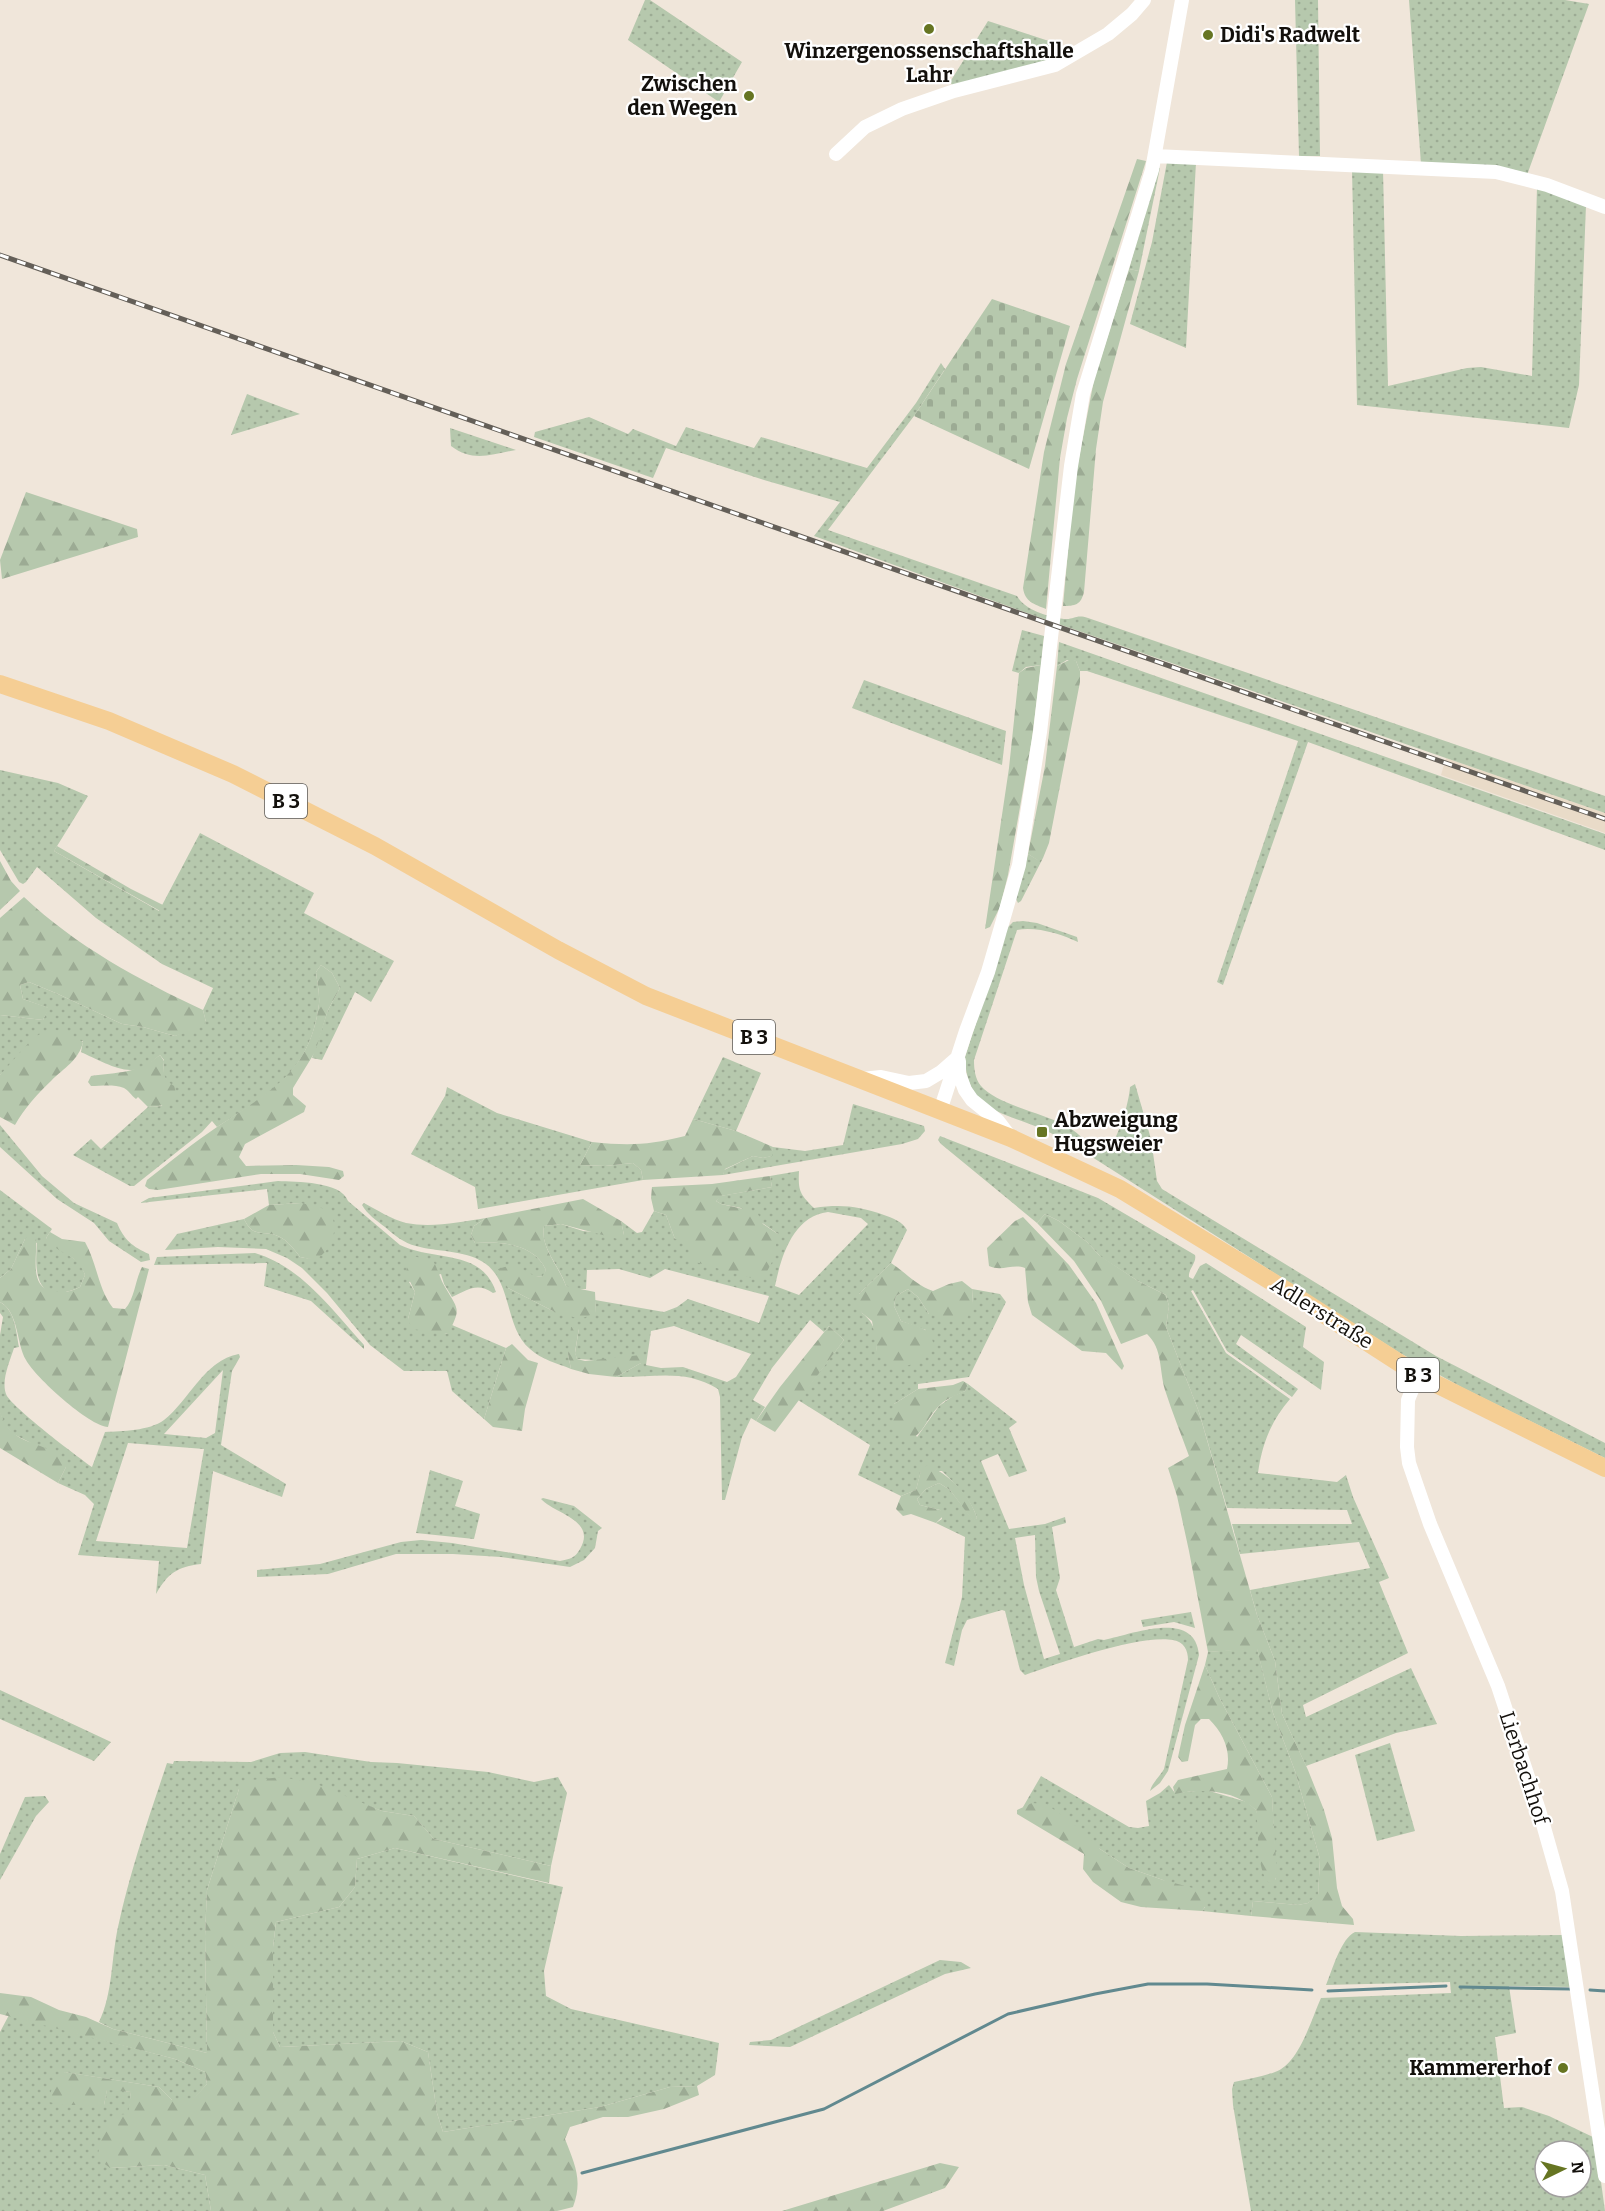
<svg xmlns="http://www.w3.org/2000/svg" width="1605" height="2211" font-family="Bitter,serif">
<defs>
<pattern id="grass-dots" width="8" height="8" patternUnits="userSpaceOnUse" patternTransform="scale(1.5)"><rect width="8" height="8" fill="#b6c8ad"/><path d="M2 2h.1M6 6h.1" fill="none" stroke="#9cab94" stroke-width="1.8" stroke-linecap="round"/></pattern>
<pattern id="forest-firs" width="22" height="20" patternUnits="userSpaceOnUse" patternTransform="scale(1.5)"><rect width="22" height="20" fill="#b6c8ad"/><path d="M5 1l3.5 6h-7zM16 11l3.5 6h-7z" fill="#9cab94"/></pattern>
<pattern id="cemetery-stones" width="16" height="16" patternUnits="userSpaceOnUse" patternTransform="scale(1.5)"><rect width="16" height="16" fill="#b6c8ad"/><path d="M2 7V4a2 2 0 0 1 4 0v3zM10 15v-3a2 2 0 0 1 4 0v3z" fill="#9cab94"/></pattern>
</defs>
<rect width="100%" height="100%" fill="#f0e6da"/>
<path fill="#e9dbc8" d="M1446,758L1605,813V833L1441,775Z"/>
<path fill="url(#grass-dots)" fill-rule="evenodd" d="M645,0H650L742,62L719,102L628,40Z
M1295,0H1318L1320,156H1299Z
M1409,0H1565L1589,4L1527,175L1421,164Z
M988,21L1061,45L1066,55L954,87L950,82Z
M1167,162H1196L1186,348L1130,324L1152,242Z
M1157,167L1160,168L1139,271L1129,269Z
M1352,169L1383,170L1388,386L1467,368L1481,367L1532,376L1537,187L1586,205L1579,385L1569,428L1357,405Z
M941,363L945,369L914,416L828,530L1017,596C1025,610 1048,617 1064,619C1075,620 1075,614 1088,618L1605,796V813L1041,618L814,536L840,502L764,480L666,448L653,478L534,437L535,432L589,417L628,434L633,429L676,446L686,427L754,448L761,437L867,468L916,403Z
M247,394L300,414L231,435Z
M450,428L516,450C492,454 473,463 451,446Z
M1022,630L1044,636L1041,665L1026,667L1019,673L1012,671Z
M1059,642L1605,834V850L1308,742L1223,985L1217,982L1298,741L1087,671H1080L1076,661L1067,660L1057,666Z
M864,680L1006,731L1002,765L852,708Z
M0,770L58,783L88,796L54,851L159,911L200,833L314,893L304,913L394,961L371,1002L355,992L322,1060L312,1058L328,1010L340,988L332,973L321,965L316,972C317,982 320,994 319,1004C310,1073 270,1093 217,1127L212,1121L202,1132L134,1186H130L73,1155L91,1139L101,1149L148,1107L162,1106L167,1081L163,1075L164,1060L160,1055C152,1062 141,1071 130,1070C116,1070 94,1058 81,1052L83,1041L6,1070L0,1075V1015L43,1020L48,1008L23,999L20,985L29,982L58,994L122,1024L143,1027L175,1036L206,1022L203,1010L213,988L162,964L96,918L37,867L26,882L23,884L19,882L0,850Z
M1028,854L1038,860L1043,858L1021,901L1018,903L1016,899Z
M1023,921L1037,923L1077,937L1078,942C1062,934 1035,926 1017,930L974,1060C974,1069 975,1079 981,1086C998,1105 1043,1113 1067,1126C1080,1134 1091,1148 1106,1151C1118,1141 1129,1103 1130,1087L1135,1084L1151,1139L1157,1181L1162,1189L1436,1356L1605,1443V1458L1463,1388L1400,1353L1070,1143C1062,1139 1053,1134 1045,1130C1005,1113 966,1111 965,1057L1007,928L1013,922Z
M723,1057L761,1073L736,1131L693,1119Z
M447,1087L497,1113L592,1142L580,1165L605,1166L633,1163L641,1170L643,1180L478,1209L475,1187L411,1154L445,1096Z
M853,1104L924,1126L925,1131L918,1139L902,1144L723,1175L724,1170L753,1156L763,1158L771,1156L773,1147L805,1151L843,1145Z
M0,1125L42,1176L74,1203L117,1223C124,1240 133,1247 149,1254L150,1260L141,1262L109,1241L94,1223L57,1199L0,1147Z
M940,1136L1098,1198L1195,1255C1197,1263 1188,1269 1189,1277L1193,1279L1200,1266L1206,1263L1306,1327L1303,1347L1324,1362L1321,1390L1241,1335L1236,1344L1298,1389L1292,1397L1227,1351L1193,1290L1191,1291L1226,1353L1290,1399C1271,1421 1262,1444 1258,1473L1337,1482L1346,1475L1353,1497L1389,1578L1379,1582L1408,1653L1303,1705L1306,1717L1411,1668L1437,1724L1396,1733L1306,1766L1282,1714L1275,1661L1257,1615L1250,1590L1370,1568L1359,1542L1240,1554L1232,1524H1352L1347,1510L1227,1508L1199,1412L1166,1327L1169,1306L1166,1295L1138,1281L1101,1257L1087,1242L1059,1221L1045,1214L1037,1223L941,1144L938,1140Z
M799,1171C798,1191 800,1194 814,1208C841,1204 858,1206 884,1215C893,1218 903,1222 907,1230L891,1263L859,1294L862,1313C876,1324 876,1335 877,1351L926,1330L901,1321L894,1306L896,1296L908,1289L918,1297L929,1314L973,1303L972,1289L1000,1294L1006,1302L969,1377L918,1384V1389L894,1404L917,1437L939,1406L953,1396L965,1391L968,1384L1017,1422L1009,1428L1027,1471L1009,1477L998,1454L981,1461L1009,1529L1045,1524L1065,1517L1066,1523L1052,1527L1060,1578L1056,1590L1074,1647L1098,1639L1104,1640C1133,1634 1195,1609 1199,1655L1168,1771L1160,1783L1150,1791C1152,1783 1160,1776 1164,1769L1188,1660C1188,1650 1184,1642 1173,1640C1141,1634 1058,1663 1025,1675L1020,1670L1005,1611L1002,1610L967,1620L962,1630L954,1666L945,1663L962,1597L965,1537L936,1523L942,1519L940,1510L920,1505L917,1499L926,1489L939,1483L950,1490L973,1520L977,1518C971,1499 956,1485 942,1471H921L916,1490L901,1496L858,1475L870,1445L798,1400L844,1340L829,1326L824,1332L810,1320L772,1368L753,1400L765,1407L756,1421L751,1418L742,1437L725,1500H722L720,1397L718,1389C684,1368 653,1378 616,1377L641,1363L577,1359L575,1353L579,1328L568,1354L571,1369C557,1363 542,1360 530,1349C504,1327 513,1281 483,1262C464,1250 437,1252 416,1246C404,1243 394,1235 385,1227C377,1221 367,1214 362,1205L364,1203C377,1210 391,1219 406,1223C432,1228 460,1222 486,1218L474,1226L471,1235L475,1243C501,1241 535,1244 546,1270L543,1277L533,1276L508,1288L553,1311L596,1313L595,1300L664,1312L677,1307L688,1299L759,1323L769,1296L665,1269L650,1278L619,1269L587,1270L586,1289H572L566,1286C559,1265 540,1248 544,1226L561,1224L583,1231L624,1235L621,1221L637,1233L642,1232L654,1211L666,1215L675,1239L778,1234L741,1208L721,1204L716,1201L720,1196L772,1187L770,1176ZM828,1212L861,1218L868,1224L799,1295L775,1286C781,1257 793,1216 828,1212ZM674,1326L751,1354L736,1377L727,1382L683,1367L661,1368L646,1365L651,1331ZM1035,1535L1036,1577L1039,1591L1060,1654L1044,1659L1024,1585L1015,1538Z
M278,1181C296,1182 341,1181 348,1201L400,1245C435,1262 481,1248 496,1292L493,1293C477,1282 468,1290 452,1297L444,1284L441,1274L409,1282L415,1292L408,1319L447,1334L452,1325L506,1348L484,1419L452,1391L447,1371H404L370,1345L327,1293L302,1268L287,1258L266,1249L218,1247L165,1250L177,1234L244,1219C254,1240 264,1229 280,1237C288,1241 295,1250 300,1257C314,1260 319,1258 328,1247L301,1203L269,1205L267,1189L140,1203L149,1198Z
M0,1190L52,1229L46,1238L81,1264L85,1275L80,1287C38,1306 34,1277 37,1243L25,1239L11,1269L0,1278Z
M255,1253C302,1267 332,1310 364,1345V1349L311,1301L264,1286L267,1263L154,1265L157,1257Z
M0,1302C15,1310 16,1331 19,1347L14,1348C10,1361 1,1380 6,1394C10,1406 78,1457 92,1467L105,1432C122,1431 149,1431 164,1420C189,1401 204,1360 239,1354L240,1357L232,1371L221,1445L286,1484L282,1497L213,1471L201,1564C177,1567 168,1573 156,1594L159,1561L78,1555L94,1504L85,1495L58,1483L66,1467L29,1442L13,1434L5,1425L0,1413V1335L3,1317L0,1313ZM223,1370L215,1433L206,1438L164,1434ZM128,1443L204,1449L187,1548L96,1541Z
M430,1470L463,1481L455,1506L480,1514L474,1539L416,1533Z
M543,1498L574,1506L602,1528L598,1531L595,1548L584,1560L570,1567L501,1557L453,1554H396L328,1574L257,1577V1570L320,1564L401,1542L421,1540L452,1543L560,1561C570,1559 575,1558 580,1549C597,1520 555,1514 541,1499Z
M1191,1612L1195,1628L1174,1622L1143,1627L1141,1620Z
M1257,1648L1273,1713L1295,1771L1320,1859L1318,1896L1308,1903L1298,1905L1253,1901L1251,1916L1202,1911L1205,1907L1163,1880L1129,1868L1100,1849L1023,1807L1041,1776L1129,1827L1138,1828L1149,1826L1146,1801L1160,1793L1169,1785L1175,1793L1206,1790L1247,1802L1256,1810L1276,1880L1272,1797L1219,1697L1205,1665L1208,1652Z
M0,1690L111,1742L94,1761L0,1719Z
M1390,1743L1415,1831L1377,1841L1355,1755Z
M305,1752L371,1762L397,1763L488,1772L534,1782L558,1777L567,1793L551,1866L434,1839L414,1816L382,1811L355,1801L239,1789L207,1890L205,1936L207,2053L113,2029L99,2022C113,1993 111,1959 118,1927C130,1871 149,1817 167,1763L173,1764L174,1761L251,1762L280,1753Z
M45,1796L49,1802L36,1816L0,1880V1854L25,1797Z
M395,1848L563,1887L544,1971L546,1996L571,2009L719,2043L715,2075L697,2086L670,2087L600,2107L443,2132L437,2113L428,2052L401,2041L280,2047L273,2032V1947L276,1922L339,1907L355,1887L357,1859Z
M1355,1932L1461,1936L1562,1935L1566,1941L1573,1987L1509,1986L1516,2033L1495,2037L1504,2108L1522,2107L1549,2116L1595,2138L1605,2211H1251L1233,2105L1232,2089L1234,2082C1248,2079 1262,2077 1275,2072C1299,2064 1311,2020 1321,1998L1451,1993L1450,1982L1326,1985C1332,1971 1341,1938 1355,1932ZM1545,2151H1581V2187H1545Z
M940,1960L961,1962L971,1968L945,1974L790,2047L749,2045L750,2042L771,2040Z
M9,2015L175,2059L205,2072L207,2084L193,2100H172L159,2087L64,2072L104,2105L107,2089L131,2092L129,2114L110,2168L164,2165L205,2175L211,2211H0V2032Z"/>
<path fill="url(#forest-firs)" d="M1137,159L1146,161L1077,379L1067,418L1060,458L1046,609C1034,604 1025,602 1023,588L1044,452L1066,364Z
M1129,269L1139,271L1103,402L1096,449L1084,592C1081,605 1075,606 1063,606L1074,484L1094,380Z
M26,492L137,529L138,537L2,579L0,560Z
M1071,659L1076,661L1080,671V682L1049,843L1043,858L1039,861L1028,854L1045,766L1057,666Z
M1041,665L1032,739L1008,875L1000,907L990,927L985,929L1009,768L1019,673L1026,668Z
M57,846L131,889L163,905L160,911L54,851Z
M0,861L11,881L20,891L0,910Z
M24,897C76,946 139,980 203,1010L206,1022L197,1029L175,1036L143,1027L122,1024L58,994L29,982L20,985L23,999L49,1008L43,1020L0,1015V918Z
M321,965L332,973L340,988L328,1010L315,1052L293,1088V1095L306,1106L304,1112L245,1144L239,1157L246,1166L296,1165L329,1167L343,1171L344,1176L339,1180L300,1174H261L158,1190L149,1189L145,1186L147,1180C170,1162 193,1143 217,1127C270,1091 310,1073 319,1004C320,994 317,982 316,972Z
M49,1029L66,1032L83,1042C79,1060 64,1068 51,1081C38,1093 24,1109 15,1125L0,1117V1075L33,1038Z
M160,1055L164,1061C163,1073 163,1079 174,1086C181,1105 163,1106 148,1107L138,1097L136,1099C131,1095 128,1090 124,1088C114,1084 101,1086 91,1086L88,1082L91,1076C118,1072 137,1074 160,1055Z
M693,1119L736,1131L773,1147L772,1156L763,1158L753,1156L725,1169L723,1175L643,1180L641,1170L633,1163L605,1166L580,1165L592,1142C630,1146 648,1145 685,1136Z
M770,1176L772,1187L721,1196L716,1201L721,1204L757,1212L763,1224L778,1234L773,1260L762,1281L692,1261L686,1241L675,1239L666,1215L654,1211L651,1198L652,1187L712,1184Z
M583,1199L621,1221L624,1235L618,1239L561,1224L544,1226C540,1248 559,1266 566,1286L595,1292L596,1313L580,1319L553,1311L508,1288L498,1269C523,1260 522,1275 542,1277L546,1270C535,1244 501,1241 475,1243L471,1235L474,1226L486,1218Z
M301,1203C310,1205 321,1206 328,1212C341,1223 332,1250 319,1257C313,1261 306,1258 300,1257C295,1250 288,1241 280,1237C264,1229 254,1240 244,1219L269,1205Z
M1045,1214L1059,1221L1087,1242L1099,1255L1138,1281L1166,1295L1169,1306L1166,1327L1199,1412L1257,1615L1275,1661L1282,1714L1308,1770L1324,1810L1332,1838L1337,1888L1342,1906L1353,1919L1354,1925L1251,1916L1253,1901L1298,1905L1308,1903L1318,1895L1320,1859L1295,1771L1273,1713L1257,1649L1208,1652L1189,1551L1177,1496L1168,1468L1189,1456C1181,1434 1172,1412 1165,1390C1159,1370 1163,1349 1147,1334L1121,1344L1101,1301L1074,1261L1037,1223Z
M1023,1217L1069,1265L1096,1303L1124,1366L1122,1370L1106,1353L1082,1351L1032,1315L1028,1302L1025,1268C1013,1263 1002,1272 989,1266L987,1248L1015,1221Z
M50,1232L62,1239L85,1242C97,1263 98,1289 113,1308L125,1309C135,1298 135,1280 142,1267L149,1269L108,1427C89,1426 35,1377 26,1360C16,1343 19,1312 0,1302V1278L11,1269L25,1239L29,1235H34L36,1238C38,1254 28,1288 53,1291C64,1293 70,1292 80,1287L85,1275C77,1252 57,1255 46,1238Z
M409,1255L433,1261C438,1269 440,1279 445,1287C459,1311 461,1308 448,1334L412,1329L408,1319L415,1292L406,1273Z
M891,1263C905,1272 917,1286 933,1291L949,1284L962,1281L972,1289L973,1303L967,1318L954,1322L929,1314L918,1297L908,1289L896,1296L894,1306L901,1321C919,1327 932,1327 934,1348C917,1362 912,1368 890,1367L877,1351L872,1321L862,1313L856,1303L859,1294Z
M829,1326L844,1340L775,1432L756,1421L780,1387Z
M571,1327L579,1328L575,1352L577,1359L585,1361L641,1355V1363L616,1377L589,1374L571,1369L568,1354Z
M512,1344L528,1360L538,1363L525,1409L522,1431L493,1427L484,1419L506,1348Z
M963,1381L968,1384L965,1391C956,1396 947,1398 940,1405C926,1418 925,1434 907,1441C892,1428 892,1424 894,1404L918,1389L953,1385Z
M0,1411C10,1447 40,1439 65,1459L66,1467L58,1483L0,1448Z
M927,1465C949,1474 970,1495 977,1518L973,1521L950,1490L939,1483L926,1489L917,1499L920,1505L940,1510L944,1515L936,1523L911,1514L903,1516L896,1509L901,1496L916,1490L921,1470Z
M1205,1665L1219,1697L1272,1797L1277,1876L1273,1882L1269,1883C1256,1871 1259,1828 1256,1810C1234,1790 1203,1788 1175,1794L1173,1787L1178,1780L1227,1769C1231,1750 1223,1733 1209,1719H1201L1195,1725L1188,1761L1182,1762L1178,1757L1185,1725Z
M283,1777L319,1785L382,1811L414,1816L434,1839L551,1866L549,1883L395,1848L357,1859L355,1887L339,1907L276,1922L273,1947V2032L280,2047L401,2041L428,2052L437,2113L443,2132L600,2107L670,2087L697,2086L699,2095L664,2109L628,2117H603L570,2127L565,2139C575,2165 583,2180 573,2207L557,2211H211L205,2175L164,2165L110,2168L97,2158L104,2127L113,2115L128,2114L131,2092L107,2090L104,2105H64L49,2102L54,2076L65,2072L159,2087L172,2100H192L207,2084L205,2072L175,2059L0,2014V1993L31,1997L59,2010L86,2017L113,2029L207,2053L205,1936L207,1890L239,1789L251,1780Z
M1032,1803L1046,1804L1069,1820L1100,1849L1129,1868L1163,1880L1204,1891C1206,1899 1208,1904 1202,1911L1141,1907L1121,1902L1093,1882L1083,1869L1084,1854L1017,1814V1810Z
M940,2163L959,2167L945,2188L883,2211H782Z"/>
<path fill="url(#cemetery-stones)" d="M992,299L1070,326L1029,469L914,416Z"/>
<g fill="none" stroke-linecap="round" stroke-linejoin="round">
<path stroke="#61898f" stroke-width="3" d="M1460,1987L1571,1989
M1590,1990L1605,1991
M1328,1991L1446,1986
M582,2173L824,2109L1008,2014L1095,1994L1148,1984H1207L1312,1990"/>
<path stroke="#fff" stroke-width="14" d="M836,154L865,127L902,109L954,91L1055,65L1108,34L1132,14L1144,0
M1155,156L1496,172L1547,185L1605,207
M959,1061V1074L965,1090L972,1100L998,1121L1011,1138
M862,1079L881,1077L909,1083L926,1081L941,1072L957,1058
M940,1111L966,1031L988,972L1019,865L1040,732L1071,466L1083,394L1152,170L1182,0
M1418,1375L1408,1400L1407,1447L1409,1463L1430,1524L1498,1686L1539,1810L1562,1891L1605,2176"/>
<path stroke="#f5ce94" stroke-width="18" d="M0,684L109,721L233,774L375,846L558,950L646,996L1011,1138L1120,1189L1300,1299L1418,1375L1605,1468"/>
<g stroke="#645f58" stroke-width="5">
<path id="rail" d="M0,255L1605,819"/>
</g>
<use href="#rail" stroke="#fff" stroke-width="3" stroke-dasharray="9" stroke-linecap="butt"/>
</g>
<g fill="#667522" stroke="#fff" stroke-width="2">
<circle cx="929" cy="29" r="6"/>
<circle cx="1208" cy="35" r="6"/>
<circle cx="749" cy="96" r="6"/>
<rect x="1036" y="1126" width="12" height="12" rx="3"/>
<circle cx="1563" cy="2068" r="6"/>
</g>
<g text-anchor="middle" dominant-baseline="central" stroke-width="4.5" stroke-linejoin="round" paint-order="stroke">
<g fill="#fff" stroke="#5a5855" stroke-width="1.5">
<rect x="265" y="784" width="42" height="34" rx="4.5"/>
<rect x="733" y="1020" width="42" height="34" rx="4.5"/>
<rect x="1397" y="1358" width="42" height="34" rx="4.5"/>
</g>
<g font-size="20" font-weight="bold" fill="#13100c">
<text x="286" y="801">B 3</text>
<text x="754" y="1037">B 3</text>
<text x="1418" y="1375">B 3</text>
</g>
<g font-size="21" font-weight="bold" fill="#13100c" stroke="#fff" text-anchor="start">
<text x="1220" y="35">Didi's Radwelt</text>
<text x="929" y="51" text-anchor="middle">Winzergenossenschaftshalle<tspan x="929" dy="24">Lahr</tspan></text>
<text x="737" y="84" text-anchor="end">Zwischen<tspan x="737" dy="24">den Wegen</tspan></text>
<text x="1054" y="1120">Abzweigung<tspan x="1054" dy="24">Hugsweier</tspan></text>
<text x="1551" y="2068" text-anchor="end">Kammererhof</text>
</g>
<g font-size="21" fill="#13100c" stroke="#fff">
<text transform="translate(1322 1313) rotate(32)">Adlerstraße</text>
<text transform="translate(1524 1768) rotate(72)">Lierbachhof</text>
</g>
</g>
<g transform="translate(1563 2169) rotate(85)"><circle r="28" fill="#ffffff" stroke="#a19f9e" stroke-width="1.5"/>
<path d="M0-4.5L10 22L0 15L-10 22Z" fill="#667522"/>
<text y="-9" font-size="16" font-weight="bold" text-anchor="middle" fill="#13100c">N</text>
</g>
</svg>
